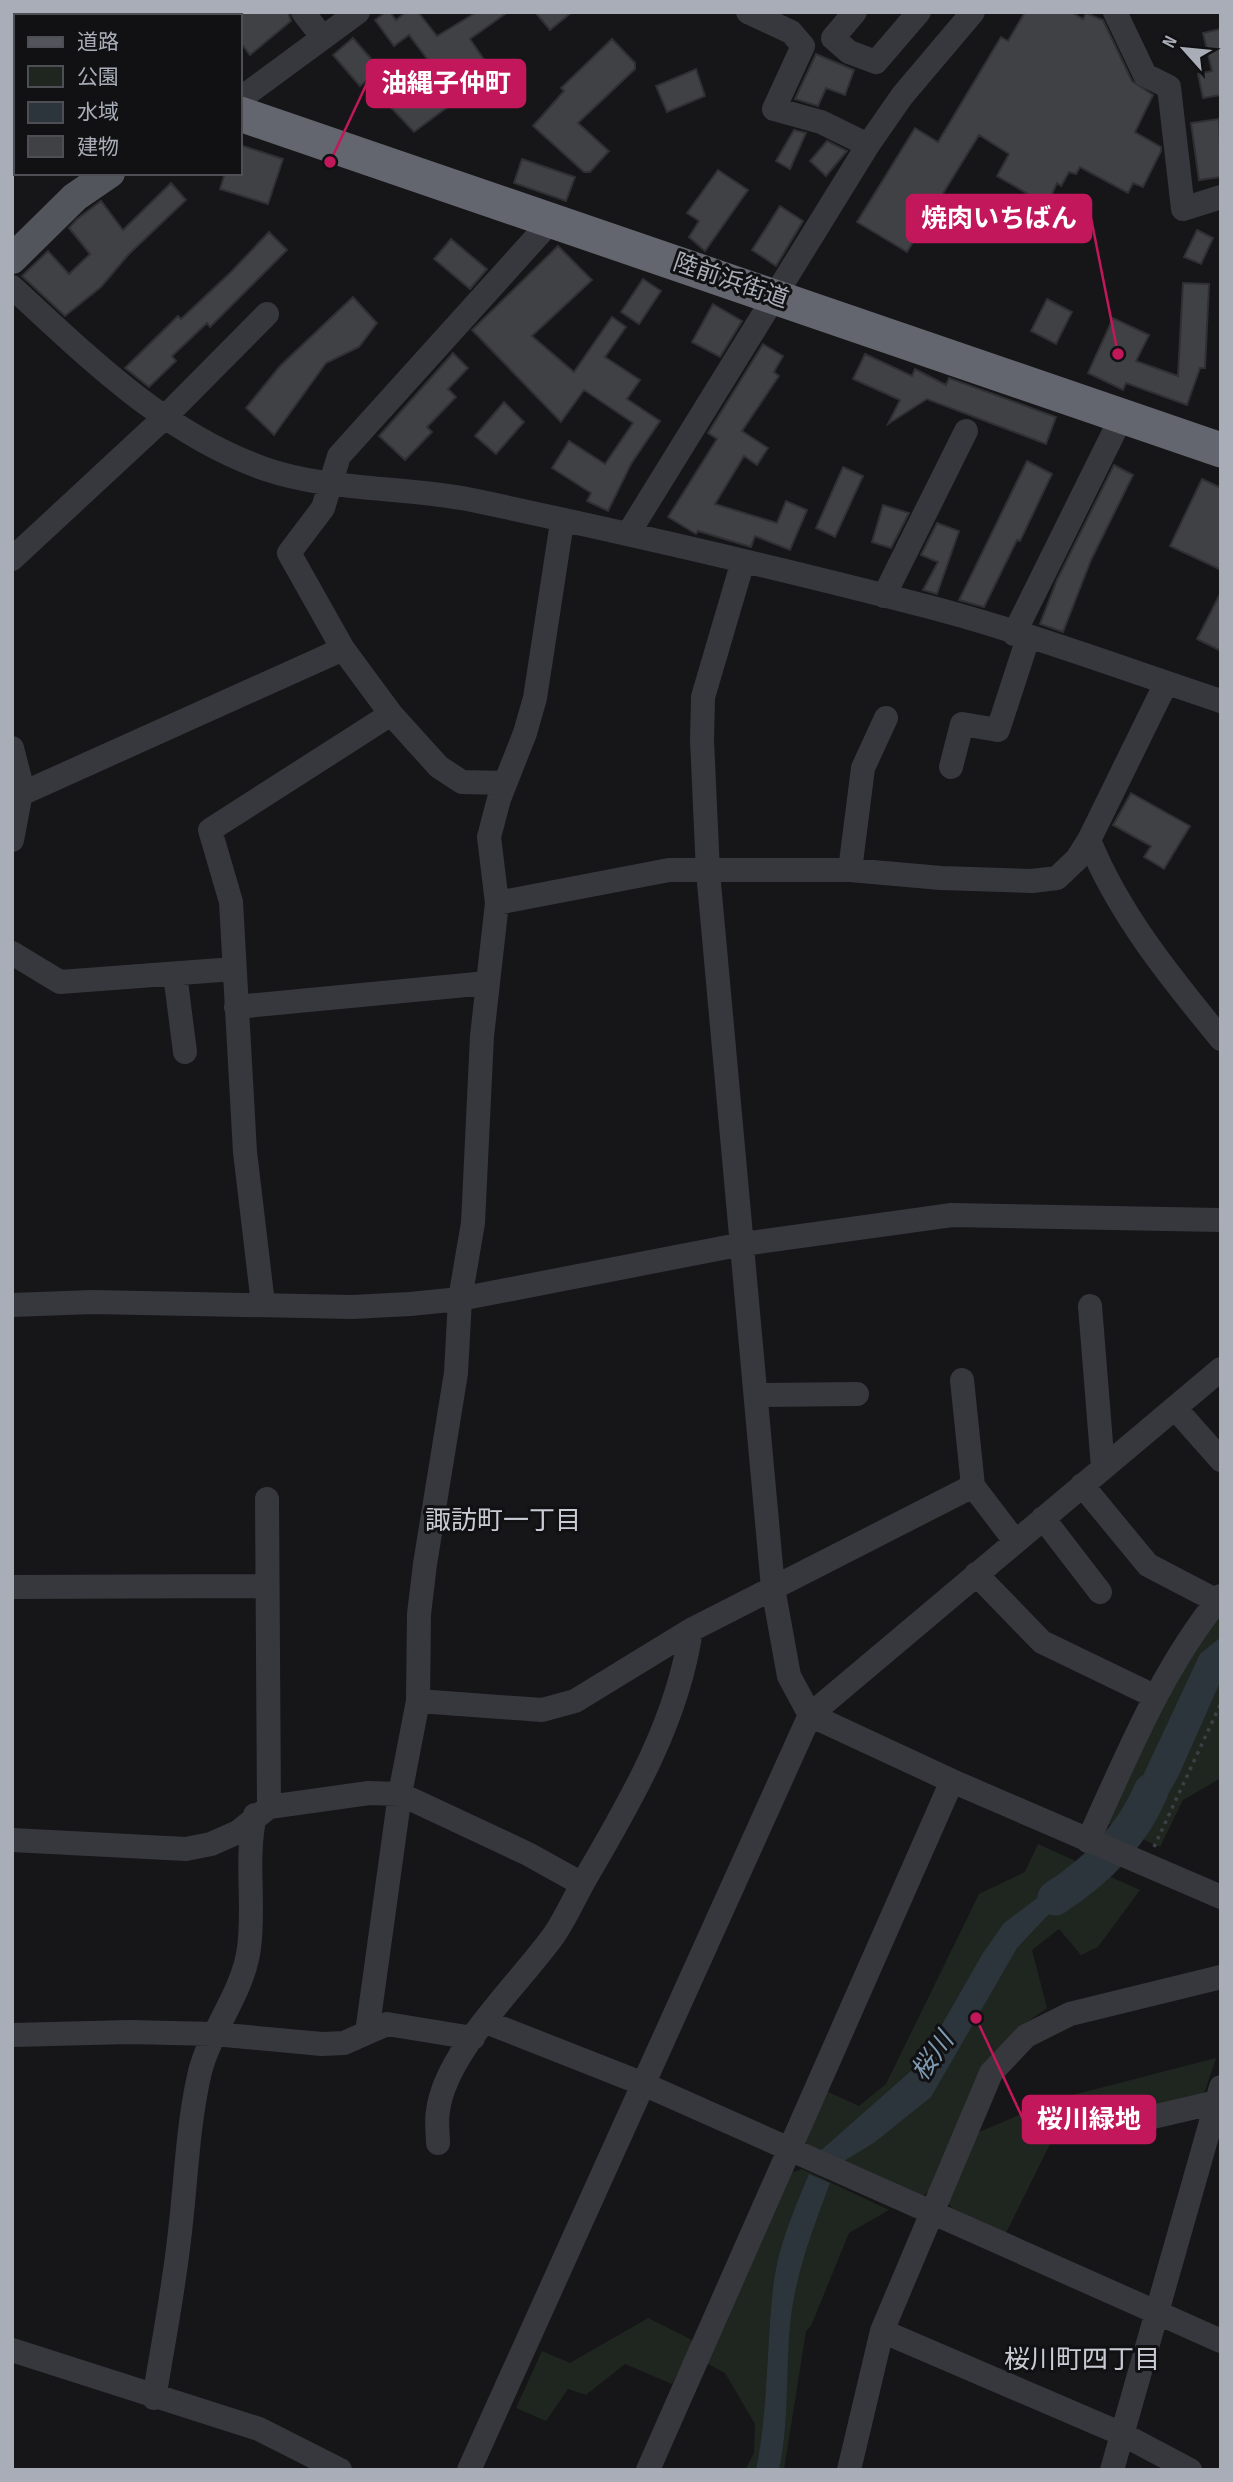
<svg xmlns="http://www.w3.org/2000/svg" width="1233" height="2482" font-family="'Sofia Sans Condensed','Noto Sans JP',sans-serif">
<rect width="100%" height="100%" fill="#161618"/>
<path fill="#1e261f" d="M1221,1611V1778L1183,1800L1160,1847L1109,1824L1187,1648Z
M1038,1844L1140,1890L1098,1947L1081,1955L1059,1929L1032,1950L1047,2008L1019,2028L934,2186L922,2197L808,2149L804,2140L826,2091L859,2106L886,2084L979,1894L1025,1872Z
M1216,2058L1204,2094L1056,2132L1006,2233L954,2209L946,2202L972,2135L1057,2099Z
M802,2169L889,2210L849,2233L811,2326L806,2331L784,2470H745L754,2453L755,2424L725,2373L706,2363L790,2173Z
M648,2318L694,2341L672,2384L625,2364L586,2395L568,2389L546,2421L516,2408L542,2351L570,2363Z"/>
<path fill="#2c353c" d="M1221,1637V1680L1178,1777L1144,1836L1119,1827L1200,1654Z
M1076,1863L1111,1877L1048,1915L1017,1948L931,2097L875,2142L841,2163L818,2153L920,2063L983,1953L1004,1923L1052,1887Z
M809,2174L830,2183C814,2226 797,2269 791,2316C785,2367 790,2418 779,2470H756C769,2408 766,2344 774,2281C779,2244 795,2208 809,2174Z"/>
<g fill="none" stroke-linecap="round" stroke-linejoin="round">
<path stroke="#2c353c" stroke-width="35" d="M1055,1898C1095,1872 1132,1836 1151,1791"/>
</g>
<path fill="#404145" stroke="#303034" stroke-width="2" d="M240,12H288L291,21L250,55L240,42Z
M386,12H390L396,20L406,12H418L437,36L477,12H508L470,39L498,80L480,92L476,86L414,132L366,81L360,86L333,55L353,38L412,106L427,94L417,80L434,68L409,35L394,46L375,20Z
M535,12H572L550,30Z
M1025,12H1071L1083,19L1086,13L1103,20L1132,81L1153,95L1135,132L1161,147V151L1143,187L1133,183L1128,193L1080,167L1076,174L1069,172L1061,186L1057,183L1047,205L997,176L1009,154L979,135L907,252L857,222L915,128L938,142L1001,37L1008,41Z
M1221,29V95L1203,98L1198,74L1212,71L1203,33Z
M612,39L635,63V69L578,123L609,151L590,172H584L533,126L564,91L561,88Z
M816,54L854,70L845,95L826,88L818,106L795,99Z
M696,69L705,96L667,112L656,86Z
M1219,119L1221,177L1199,180L1191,123Z
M794,130L806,133L790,169L776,161Z
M827,141L847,151L826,176L810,161Z
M240,145L283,159L268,204L220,189L225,173H240Z
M522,159L575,177L566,201L514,183Z
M718,170L748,190L705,251L689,237L699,221L687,213Z
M171,183L186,200L129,254L101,287L65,316L22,276L48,251L69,274L90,254L69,228L77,219L101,201L123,230Z
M780,206L803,221L776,266L752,250Z
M1197,230L1213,238L1201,264L1184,257Z
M269,232L287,250L210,327L207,323L172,356L176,361L149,387L125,368L178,316L181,319L231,272Z
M451,239L487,269L470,289L434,259Z
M558,246L592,280L532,336L574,372L612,317L626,327L605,357L640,380L627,399L660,421L631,464L608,511L587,501L591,493L552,468L569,441L605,464L633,423L584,390L561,422L472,330Z
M643,279L661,291L639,324L621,312Z
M1183,283L1209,284L1205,368H1200L1187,405L1126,383L1123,390L1088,373L1113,318L1149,335L1136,361L1178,376Z
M353,297L377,323L359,347L326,363L274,435L246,408L280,366Z
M1047,299L1072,312L1056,344L1031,331Z
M713,304L742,321L720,357L692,342Z
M763,344L783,356L774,372L779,376L742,431L768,448L757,465L744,456L715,504L777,523L786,501L807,510L790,550L755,536L751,547L698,531L696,534L668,517L717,439L708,433Z
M453,353L468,368L448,389L456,397L427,427L432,432L405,460L379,436Z
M865,354L912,376L915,369L946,385L949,378L1056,417L1046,444L927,399L888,424L900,400L853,379Z
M504,402L524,422L496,454L475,436Z
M1027,461L1052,474L1020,541L1017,540L984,607L959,600Z
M1114,465L1133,475L1091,560L1063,632L1040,624L1057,580Z
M843,467L863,476L835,537L816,528Z
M1202,479L1221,488V570L1170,546Z
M883,505L909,513L891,548L872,542Z
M937,523L959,531L937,594L923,590L938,562L921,555Z
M1221,592V651L1197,639Z
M1131,793L1190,826L1164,869L1144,857L1151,846L1113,825Z"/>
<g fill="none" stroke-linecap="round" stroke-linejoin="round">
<path stroke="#3d3f44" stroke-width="3.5" stroke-dasharray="3.5 5" stroke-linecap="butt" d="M1154,1847L1221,1703"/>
<path stroke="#37383d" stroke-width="24" d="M303,12L323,38
M748,12L791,32L803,46L774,109L821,122L868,145
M855,12L833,38L849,52L876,62L919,12
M1115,12L1145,75L1169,87L1183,209L1221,197
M240,99L358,12
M12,287C88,357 165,434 265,469C332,492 408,486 477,501C622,532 767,565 910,602C1015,628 1118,667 1221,701
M628,534L868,145L902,96L973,12
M12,559L165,417L267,314
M743,561L703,697L702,740L708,872L773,1588L789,1676L810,1715L952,1781L1221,1897
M884,596L966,431
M1014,634L1122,416
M12,748L22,787L12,840
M951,767L962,724L998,730L1028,638
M505,783L462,782L439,767L391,714L343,649L289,553L323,508L339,456L552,220
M21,794L343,649
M1089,840C1118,913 1171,978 1221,1039
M850,870L863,768L886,718
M497,903L669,870H850L941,878L1032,881L1057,878L1077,859L1089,840L1166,683
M12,953L60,982L234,969
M175,974L185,1052
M236,1007L487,983
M263,1304L245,1152L231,902L210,830L391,714
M12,1305L92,1302L352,1307L410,1304L460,1299L743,1244L952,1215L1221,1220
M1090,1306L1103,1468
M962,1380L973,1486
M756,1395L857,1394
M1175,1408L1221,1460
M1082,1485L1148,1565L1217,1601
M267,1499L269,1807
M1043,1518L1100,1592
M976,1574L1042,1642L1154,1696
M12,1587L267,1586
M418,1701L542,1710L575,1701L691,1630L973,1486L1015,1541
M12,1840L186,1849L211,1844L238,1832L269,1807L369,1793L400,1794L528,1854L582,1884
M1088,1841C1127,1756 1161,1670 1221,1596
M486,2022L641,2083L1221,2341
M367,2033L400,1794L418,1701L419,1614L425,1564L456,1373L460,1299L473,1223L482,1036L497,903L489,837L499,799L525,733L535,698L562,522
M12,2035L130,2032L214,2034L322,2044L344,2043L387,2024L473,2038
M1088,2132L1217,2102
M438,2143C438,2133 436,2121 438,2111C445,2052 520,1983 554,1935C567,1916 576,1894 588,1874C633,1797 678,1719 691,1630
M882,2331L1122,2434L1190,2470
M12,2350L259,2429L340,2470
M154,2398C163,2345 173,2293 179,2240C186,2185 187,2130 199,2076C209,2031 243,1994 249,1948C255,1904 245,1859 255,1815
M469,2470L810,1715L1221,1369
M648,2470L952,1781
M849,2470L882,2331L991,2073L1026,2036L1070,2014L1221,1977
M1112,2470L1221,2087"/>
<path stroke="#53555c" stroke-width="30" d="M12,259L75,197L110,173"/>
<path stroke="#63666e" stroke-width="35" d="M12,37L16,38
M240,114L1221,450"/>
</g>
<g text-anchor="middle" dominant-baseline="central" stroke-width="6" stroke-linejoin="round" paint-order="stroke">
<g font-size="24" fill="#a8adb8" stroke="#111113">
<text transform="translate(731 281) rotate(19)">陸前浜街道</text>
</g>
<g font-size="26" fill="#c9ccd4" stroke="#111113">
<text x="503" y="1521">諏訪町一丁目</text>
<text x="1082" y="2360">桜川町四丁目</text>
</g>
<g font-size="26" font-style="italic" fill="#7f9bb3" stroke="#111113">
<text transform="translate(933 2057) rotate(-55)">桜川</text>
</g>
</g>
<path fill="none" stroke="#c2185b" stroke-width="2.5" d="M330 162L367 83M1118 354L1091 218M976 2018L1023 2119"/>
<g fill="#c2185b" stroke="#111113" stroke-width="2.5">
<circle cx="330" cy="162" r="7"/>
<circle cx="1118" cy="354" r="7"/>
<circle cx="976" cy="2018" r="7"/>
</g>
<g fill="#c2185b" stroke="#c2185b" stroke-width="2.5">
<rect x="367" y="60" width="158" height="47" rx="7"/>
<rect x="907" y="195" width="184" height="47" rx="7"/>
<rect x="1023" y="2096" width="132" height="47" rx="7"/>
</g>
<g font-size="26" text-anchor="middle" font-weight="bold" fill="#fff">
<text x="446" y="92">油縄子仲町</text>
<text x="999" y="227">焼肉いちばん</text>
<text x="1089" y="2128">桜川緑地</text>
</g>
<rect width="1233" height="2482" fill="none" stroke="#a8adb8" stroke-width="28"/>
<rect x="14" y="14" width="228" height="161" fill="#111113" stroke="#4d4f55" stroke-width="2"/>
<rect x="28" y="37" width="35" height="10" fill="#53555c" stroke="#4d4f55" stroke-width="2"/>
<text x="77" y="49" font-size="21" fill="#a8adb8">道路</text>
<rect x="28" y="66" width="35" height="21" fill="#1e261f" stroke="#4d4f55" stroke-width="2"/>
<text x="77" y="84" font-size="21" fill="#a8adb8">公園</text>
<rect x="28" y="102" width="35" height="21" fill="#2c353c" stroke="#4d4f55" stroke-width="2"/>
<text x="77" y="119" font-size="21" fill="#a8adb8">水域</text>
<rect x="28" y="136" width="35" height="21" fill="#404145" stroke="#4d4f55" stroke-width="2"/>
<text x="77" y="154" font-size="21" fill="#a8adb8">建物</text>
<g transform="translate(1184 49) rotate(297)" stroke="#111113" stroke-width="5" paint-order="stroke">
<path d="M0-5L12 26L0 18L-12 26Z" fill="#a8adb8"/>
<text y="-10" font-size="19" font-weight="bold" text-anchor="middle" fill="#a8adb8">N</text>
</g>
</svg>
